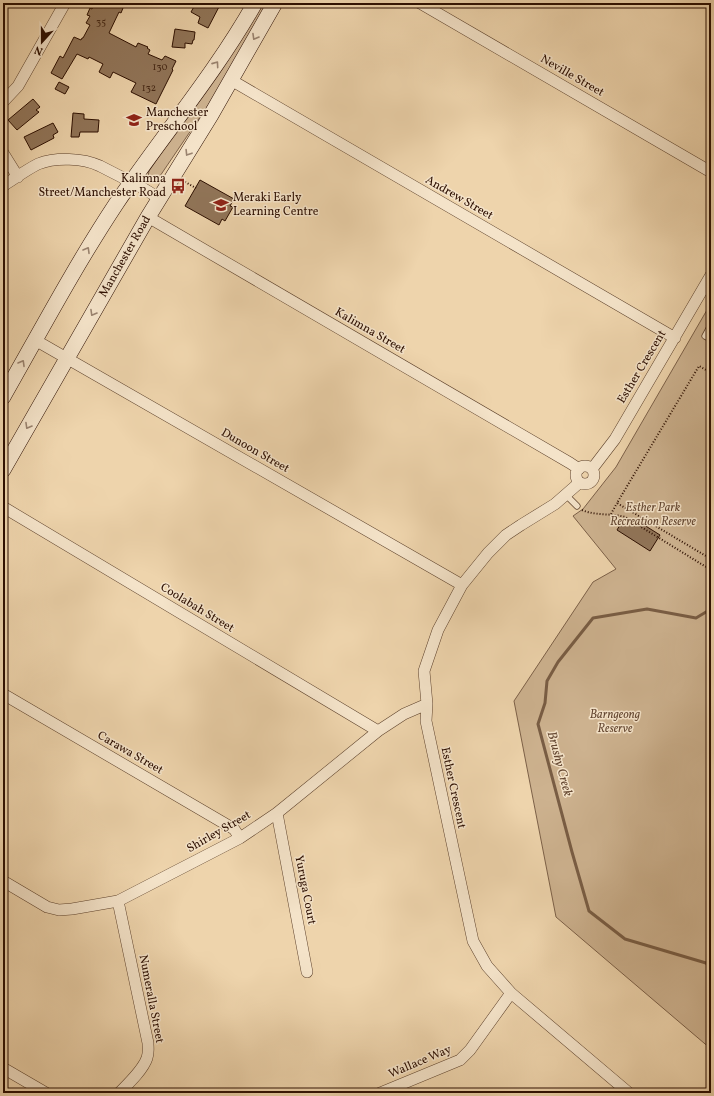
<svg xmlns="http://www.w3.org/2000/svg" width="714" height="1096" font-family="Vollkorn,serif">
<rect width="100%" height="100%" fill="#eed4ac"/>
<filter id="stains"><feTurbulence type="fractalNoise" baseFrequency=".005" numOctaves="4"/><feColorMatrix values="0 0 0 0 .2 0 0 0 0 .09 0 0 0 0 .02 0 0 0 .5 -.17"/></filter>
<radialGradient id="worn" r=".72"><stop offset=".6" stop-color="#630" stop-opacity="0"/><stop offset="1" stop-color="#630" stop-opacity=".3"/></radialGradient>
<path fill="#cdb28f" stroke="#7c6048" d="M262,3H270L217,93L204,111L201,110L189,112Z
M198,113L202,114L160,176L153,182L151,181L148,177L149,171L188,114Z
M711,303V1049L556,917L514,701L593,582L616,569L573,516L583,509L616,467Z"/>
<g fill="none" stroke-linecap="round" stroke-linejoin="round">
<path stroke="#795d44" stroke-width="3" d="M711,609L696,618L647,609L593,618L558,662L547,681L545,703L538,724L572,852L589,911L625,939L706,963L711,970"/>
</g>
<path fill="#917559" stroke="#2c0e00" d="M95,3H125L121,13L119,12L109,33L136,47L138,43L148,47L147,48L150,50L148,54L162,60L165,56L176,61L172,69L173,70L156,104L131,92L136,83L113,72L110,78L99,72L103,64L89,57L88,59L77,54L62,79L51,73L60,56L63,58L74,37L81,40L82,38H83L90,25L86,23L90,16L87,15L90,8L92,9Z
M196,3H221L208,28L198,23L200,17L191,12Z
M175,29L195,32L194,40H193L192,44L185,43V48L172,47Z
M59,82L69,87L65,94L55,89Z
M33,99L40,107L36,110L39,112L17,130L8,120Z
M73,113L84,114V119L99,120L98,132H80L79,137H71Z
M53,123L58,132L53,135L54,138L31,150L24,137Z
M200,180L234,199L230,206L233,207L225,221L222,219L219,225L185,206Z
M624,518L634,524L636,520L660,535L650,551L617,530Z"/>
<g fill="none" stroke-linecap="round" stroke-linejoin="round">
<g stroke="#5c402b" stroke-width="7">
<path id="service" d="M711,325L705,336L711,339
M566,495L577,506"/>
</g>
<g stroke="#5c402b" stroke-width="12">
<path id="minor" d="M420,3L711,172
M231,80L675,338
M3,102L18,86L65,3
M3,153L18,177
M3,186C14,179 26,170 38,164C56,157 83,158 100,166L141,187L159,198
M148,217L570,463L579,469
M35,340L462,585
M576 475a9 9 0 1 1 18 0a9 9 0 1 1-18 0Z
M592,469L615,439L711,275
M579,483L555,504L521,525L506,535L488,553L462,585L438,630L424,671L427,704L426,721L473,941L487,966L511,993L629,1093
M3,507L378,731
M3,694L234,829L240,838
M277,813L307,972
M3,881L47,907L59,910L72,909L118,901L240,838L277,813L378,731L404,714L427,704
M118,901L148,1043C148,1048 149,1053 147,1058C143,1070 128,1084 119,1093
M3,1068L46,1093
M380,1093L460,1060L470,1050L511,993"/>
</g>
<g stroke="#2c0e00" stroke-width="16">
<g id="secondary">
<path d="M3,397C40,332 75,266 116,204C162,136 215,74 255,3"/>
<path id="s1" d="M3,470L148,217L211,115L275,3"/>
</g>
</g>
<path stroke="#2c0e00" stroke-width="2" stroke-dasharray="1 2" stroke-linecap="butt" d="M185,182L196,188
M711,373L699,366L617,503L711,559
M582,510C596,516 611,513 625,517L711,570
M611,514L617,503"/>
<use href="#service" stroke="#f4e3c9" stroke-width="5.5"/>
<use href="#minor" stroke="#f4e3c9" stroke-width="11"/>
<use href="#secondary" stroke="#f4e3c9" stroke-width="15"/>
</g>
<defs><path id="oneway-chevron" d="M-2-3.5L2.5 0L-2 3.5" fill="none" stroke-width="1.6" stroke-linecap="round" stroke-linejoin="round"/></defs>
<g stroke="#9a836f">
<use href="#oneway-chevron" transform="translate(255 37) rotate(120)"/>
<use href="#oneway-chevron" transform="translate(216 64) rotate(-55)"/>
<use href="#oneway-chevron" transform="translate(188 153) rotate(122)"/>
<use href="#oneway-chevron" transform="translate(87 250) rotate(-60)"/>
<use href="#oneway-chevron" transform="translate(93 313) rotate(120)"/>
<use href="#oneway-chevron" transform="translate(22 363) rotate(-60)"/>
<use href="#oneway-chevron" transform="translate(28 426) rotate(120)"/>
</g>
<defs>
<g id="school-bare" transform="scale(1.2)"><path d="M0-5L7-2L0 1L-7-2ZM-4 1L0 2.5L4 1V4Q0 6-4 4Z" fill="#8f2418" stroke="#f4e3c9" stroke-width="2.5" paint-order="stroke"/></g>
<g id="bus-bare" transform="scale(1.2)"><path d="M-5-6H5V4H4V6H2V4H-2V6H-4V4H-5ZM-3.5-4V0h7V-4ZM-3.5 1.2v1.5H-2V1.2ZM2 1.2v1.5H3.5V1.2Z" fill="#8f2418" stroke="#f4e3c9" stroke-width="2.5" paint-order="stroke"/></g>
</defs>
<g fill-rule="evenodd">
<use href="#school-bare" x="134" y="120"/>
<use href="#bus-bare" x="178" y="186"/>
<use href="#school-bare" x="221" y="205"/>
</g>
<g text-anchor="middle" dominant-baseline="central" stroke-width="3" stroke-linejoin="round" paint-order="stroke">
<g font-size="10" fill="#452816">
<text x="101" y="22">35</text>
<text x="160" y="67">130</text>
<text x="149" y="88">132</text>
</g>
<g font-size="12" fill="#2c0e00" stroke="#f4e3c9">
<text transform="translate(572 76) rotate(30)">Neville Street</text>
<text transform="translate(459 198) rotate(30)">Andrew Street</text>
<text stroke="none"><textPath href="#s1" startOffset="246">Manchester Road</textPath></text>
<text transform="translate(370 331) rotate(30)">Kalimna Street</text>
<text transform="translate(642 367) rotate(-59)">Esther Crescent</text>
<text transform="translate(255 451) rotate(30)">Dunoon Street</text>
<text transform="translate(197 608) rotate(31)">Coolabah Street</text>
<text transform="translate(130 753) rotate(30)">Carawa Street</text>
<text transform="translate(453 788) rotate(78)">Esther Crescent</text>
<text transform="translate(219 832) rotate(-30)">Shirley Street</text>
<text transform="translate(305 890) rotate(79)">Yuruga Court</text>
<text transform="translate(151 999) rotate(79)">Numeralla Street</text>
<text transform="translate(420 1062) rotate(-23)">Wallace Way</text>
</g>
<g font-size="12" fill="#2c0e00" stroke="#f4e3c9" text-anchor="start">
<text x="146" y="113">Manchester<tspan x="146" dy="14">Preschool</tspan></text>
<text x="166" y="179" text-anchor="end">Kalimna<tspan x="166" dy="14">Street/Manchester Road</tspan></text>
<text x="233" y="198">Meraki Early<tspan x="233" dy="14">Learning Centre</tspan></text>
</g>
<g font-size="12" font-style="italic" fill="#644732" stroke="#f4e3c9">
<text x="653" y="508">Esther Park<tspan x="653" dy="14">Recreation Reserve</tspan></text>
<text x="615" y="715">Barngeong<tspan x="615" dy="14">Reserve</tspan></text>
</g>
<g font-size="13" font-style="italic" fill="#664933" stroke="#f4e3c9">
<text transform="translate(559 764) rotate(75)">Brushy Creek</text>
</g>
</g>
<rect width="714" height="1096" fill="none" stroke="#eed4ac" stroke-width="16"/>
<rect x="4" y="4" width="706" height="1088" fill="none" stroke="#2c0e00" stroke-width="2"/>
<rect x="8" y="8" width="698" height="1080" fill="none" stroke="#2c0e00"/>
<g transform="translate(42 42) rotate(201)" stroke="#f4e3c9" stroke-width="3" paint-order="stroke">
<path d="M0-3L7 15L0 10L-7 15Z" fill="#2c0e00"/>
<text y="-6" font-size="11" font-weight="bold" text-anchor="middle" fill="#2c0e00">N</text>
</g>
<rect width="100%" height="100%" filter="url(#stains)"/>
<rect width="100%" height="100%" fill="url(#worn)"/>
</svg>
